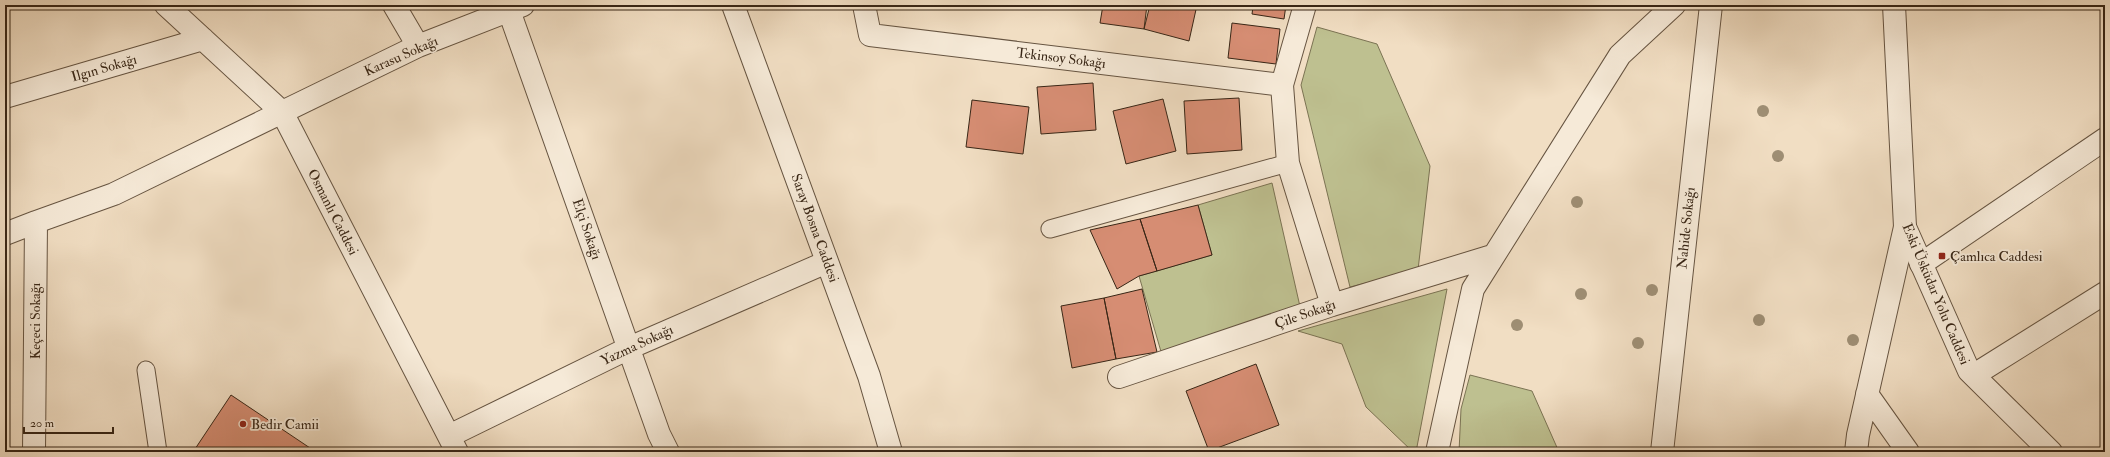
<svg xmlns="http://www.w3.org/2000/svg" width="2110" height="457" font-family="'IM FELL Double Pica',serif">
<rect width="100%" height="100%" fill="#f1dec3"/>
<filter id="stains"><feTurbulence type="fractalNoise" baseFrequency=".005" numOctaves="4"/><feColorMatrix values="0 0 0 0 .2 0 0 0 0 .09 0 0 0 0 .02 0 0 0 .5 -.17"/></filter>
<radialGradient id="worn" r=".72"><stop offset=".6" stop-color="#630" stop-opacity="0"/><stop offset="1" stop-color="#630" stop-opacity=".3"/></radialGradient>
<path fill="#bec090" stroke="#7b7353" d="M1317,27L1377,44L1430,166L1418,270L1350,287L1301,85Z
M1272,183L1301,311L1162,355L1139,276L1212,255L1198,205Z
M1447,289L1416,452H1413L1366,407L1342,344L1298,331Z
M1470,375L1532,391L1559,452H1459L1461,409Z"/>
<path fill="#d68d73" stroke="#382616" d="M951,5H999V7Z
M1103,5H1147L1144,29L1100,23Z
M1150,5H1197L1189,41L1144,29Z
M1238,5H1286L1284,19L1252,14L1253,7Z
M1232,23L1280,29L1276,64L1228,58Z
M1093,83L1096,130L1041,134L1037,87Z
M1239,98L1242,150L1187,154L1184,101Z
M1163,99L1176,151L1126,164L1113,111Z
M972,100L1029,107L1023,154L966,147Z
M1198,205L1212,255L1157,271L1140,219Z
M1140,219L1157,271L1139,276L1117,289L1090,230Z
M1142,289L1157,352L1116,359L1104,298Z
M1104,298L1116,359L1072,368L1061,306Z
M1256,364L1279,425L1209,451L1186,391Z
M231,395L316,452H193Z"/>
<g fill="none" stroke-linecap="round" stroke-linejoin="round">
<g stroke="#665441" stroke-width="19">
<path id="service" d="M1050,229L1288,163
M146,370L158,452"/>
</g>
<g stroke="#665441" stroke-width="24">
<path id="minor" d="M166,5L282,112L457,452
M394,5L418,46
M507,5L659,434L668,452
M733,5L869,376L891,452
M864,5L870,35L1282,85
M1305,5L1282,85L1288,163L1332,305
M5,97L203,39
M36,222L114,194L418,46L523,5
M5,234L36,222L34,452
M1921,264L2105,139
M1974,375L2105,293
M1119,377L1332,305L1492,256
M1867,394L1908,452
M449,436L629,348L827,262
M1437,452L1473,289L1620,55L1674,5
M1662,452L1711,5
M1856,452L1858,435L1905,227"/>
</g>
<g stroke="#665441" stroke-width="24">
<path id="tertiary" d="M1894,5L1905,227L1969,371L2051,452"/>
</g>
<use href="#service" stroke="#f6ead8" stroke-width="17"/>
<use href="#minor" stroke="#f6ead8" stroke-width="22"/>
<use href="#tertiary" stroke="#f6ead8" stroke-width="22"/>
</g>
<g fill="#9e8e74">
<circle cx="1763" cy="111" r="6"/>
<circle cx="1778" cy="156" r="6"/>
<circle cx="1577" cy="202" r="6"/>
<circle cx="1652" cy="290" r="6"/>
<circle cx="1581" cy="294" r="6"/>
<circle cx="1759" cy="320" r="6"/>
<circle cx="1517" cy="325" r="6"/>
<circle cx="1853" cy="340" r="6"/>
<circle cx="1638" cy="343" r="6"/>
</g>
<g fill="#8f2418" stroke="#f6ead8" stroke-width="1.5">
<rect x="1938" y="252" width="8" height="8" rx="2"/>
<circle cx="243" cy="424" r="4"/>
</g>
<g text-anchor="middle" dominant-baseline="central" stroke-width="3.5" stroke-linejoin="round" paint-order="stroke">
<g font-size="14" fill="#382616" stroke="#f6ead8">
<text transform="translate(401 56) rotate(-24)">Karasu Sokağı</text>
<text transform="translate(1061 58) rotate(7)">Tekinsoy Sokağı</text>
<text transform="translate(104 68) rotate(-16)">Ilgın Sokağı</text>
<text transform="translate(333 212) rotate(63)">Osmanlı Caddesi</text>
<text transform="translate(815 228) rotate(70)">Saray Bosna Caddesi</text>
<text transform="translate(1686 228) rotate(-84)">Nahide Sokağı</text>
<text transform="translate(587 229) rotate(71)">Elçi Sokağı</text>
<text transform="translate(1936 294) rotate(67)">Eski Üsküdar Yolu Caddesi</text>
<text transform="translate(1305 314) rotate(-19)">Çile Sokağı</text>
<text transform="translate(35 321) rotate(-90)">Keçeci Sokağı</text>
<text transform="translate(637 345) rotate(-25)">Yazma Sokağı</text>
</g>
<g font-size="14" fill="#382616" stroke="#f6ead8" text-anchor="start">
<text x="1950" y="256">Çamlıca Caddesi</text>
<text x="251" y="424">Bedir Camii</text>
</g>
</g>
<rect width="2110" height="457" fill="none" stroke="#f1dec3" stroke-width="20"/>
<rect x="6" y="6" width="2098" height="445" fill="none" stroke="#382616" stroke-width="2"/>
<rect x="10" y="10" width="2090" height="437" fill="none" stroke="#382616"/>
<path d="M24 427v6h89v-6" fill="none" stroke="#382616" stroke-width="2"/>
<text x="30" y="427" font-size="12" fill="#382616" stroke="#f6ead8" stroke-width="3" paint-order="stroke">20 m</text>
<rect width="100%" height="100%" filter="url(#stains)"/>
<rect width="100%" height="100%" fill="url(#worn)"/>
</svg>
